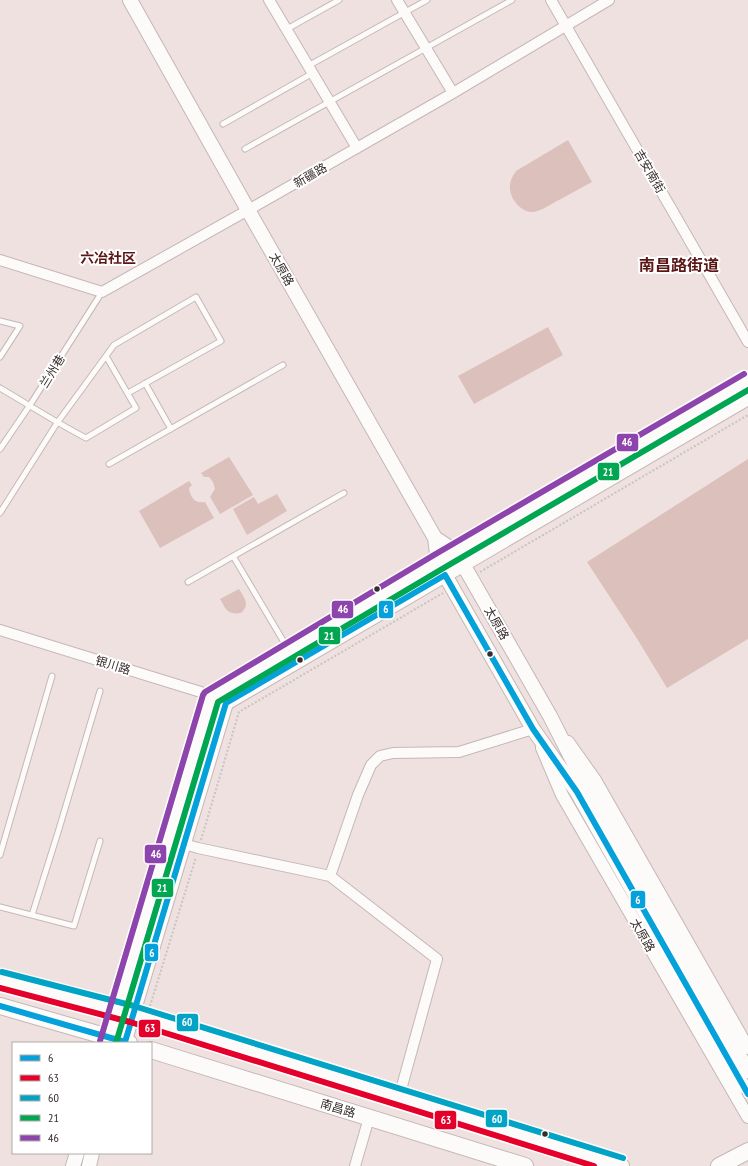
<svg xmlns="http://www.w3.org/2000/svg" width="748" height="1166" font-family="'PT Sans Narrow','Noto Sans SC',sans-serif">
<rect width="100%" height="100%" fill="#efe1df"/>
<path fill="#dcc0bc" d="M568,140L592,182C581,188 570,194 559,200C551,204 543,210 534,212C524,213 516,205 512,197C508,187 510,179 516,171Z
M548,327L563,355L474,404L458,376Z
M229,457L253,495L220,514L210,497L215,489L213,482L209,477H204L201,473Z
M748,459V639L667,688L636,637L587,562Z
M189,481L192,485L189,488C190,497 195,504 205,502L214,518L160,548L139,511Z
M277,494L287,511L247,535L233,509L254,497L258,504Z
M239,589C245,599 250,604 241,613C227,615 226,609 220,599Z"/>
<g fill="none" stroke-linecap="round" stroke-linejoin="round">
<g stroke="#c4b8b7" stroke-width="7">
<path id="service" d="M287,29L339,0
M308,66L427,0
M223,124L313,73
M245,149L512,0
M0,321L20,326L0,357
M145,383L171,429
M0,388C29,405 57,423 86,438L136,408L106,356
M0,449L30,405L102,292
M109,464L283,365
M0,513L57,423L114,345L196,297L221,341L128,393
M233,556L288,649
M188,582L344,493
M0,855L52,676
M0,907L74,926L100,841
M32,915L59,829L100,691"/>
</g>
<g stroke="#c4b8b7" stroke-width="12">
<path id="minor" d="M269,0L357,148
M397,0L453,93
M551,0L748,342
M0,260L102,292L257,205L453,93L609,0
M0,630L204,693L217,699
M184,844L198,848L330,876L437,959L399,1097
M330,876L358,795L371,765L380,756L393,753L459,752L533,729
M355,1166L369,1118"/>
</g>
<g stroke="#c4b8b7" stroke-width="14">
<path id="tertiary" d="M568,742L595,780L748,1048
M542,748L562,795L748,1117"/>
</g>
<g stroke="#c4b8b7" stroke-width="16">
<path id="secondary" d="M130,0L248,210L435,538L438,562L445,575L533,729L577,792L743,1086
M435,538L456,552L550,716L583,781L748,1071
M108,1043L211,697L438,562L748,381
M124,1043L226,703L748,398
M73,1166L77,1153
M89,1166L92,1153"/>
</g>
<g stroke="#c4b8b7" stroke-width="18">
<path id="primary" d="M0,980L132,1014L621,1166
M0,1006L129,1043
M151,1050L525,1166
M719,1166L748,1151"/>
</g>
<path stroke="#c7c4c3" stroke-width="2" stroke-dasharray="2 2" stroke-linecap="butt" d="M480,572L748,415
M201,840L239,712L443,593
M150,1006L196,857"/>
<use href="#service" stroke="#fdfafa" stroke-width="5"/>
<use href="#minor" stroke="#fdfafa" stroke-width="10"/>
<use href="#tertiary" stroke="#fdfafa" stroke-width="12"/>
<use href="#secondary" stroke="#fdfafa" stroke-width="14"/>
<use href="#primary" stroke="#fdfafa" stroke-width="16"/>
<g stroke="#fff" stroke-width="9">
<path id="bus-1" d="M0,1006L125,1042L226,703L445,575L533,729L577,792L748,1094"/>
</g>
<g stroke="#fff" stroke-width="9">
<path id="bus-2" d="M0,988L130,1022L594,1166"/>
</g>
<g stroke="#fff" stroke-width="9">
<path id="bus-3" d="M2,972L134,1006L623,1158"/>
</g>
<g stroke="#fff" stroke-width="9">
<path id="bus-4" d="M116,1043L218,702L442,569L748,390"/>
</g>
<g stroke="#fff" stroke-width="9">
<path id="bus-5" d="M100,1041L203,695L205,692L434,555L744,374"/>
</g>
<use href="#bus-1" stroke="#05a1db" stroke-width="6"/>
<use href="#bus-2" stroke="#e4002b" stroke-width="6"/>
<use href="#bus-3" stroke="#03a3c6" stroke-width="6"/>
<use href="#bus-4" stroke="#00a651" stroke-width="6"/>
<use href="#bus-5" stroke="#8e44ad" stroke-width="6"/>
</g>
<g fill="#362c2b" stroke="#fff" stroke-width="1.5">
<circle cx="377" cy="589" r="3.5"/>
<circle cx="490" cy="654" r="3.5"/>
<circle cx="300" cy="660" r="3.5"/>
<circle cx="545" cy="1134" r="3.5"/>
</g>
<g text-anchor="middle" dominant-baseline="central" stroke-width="4" stroke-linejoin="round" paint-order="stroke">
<g font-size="12" fill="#362c2b" stroke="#fff">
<text transform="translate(650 171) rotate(60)">吉安南街</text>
<text transform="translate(310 175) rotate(-30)">新疆路</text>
<text transform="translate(282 269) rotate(60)">太原路</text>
<text transform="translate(52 371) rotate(-58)">兰州巷</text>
<text transform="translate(497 623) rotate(60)">太原路</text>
<text transform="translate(113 665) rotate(17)">银川路</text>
<text transform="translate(643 935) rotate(60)">太原路</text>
<text transform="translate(338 1108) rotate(17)">南昌路</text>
</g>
<g font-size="14" font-weight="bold" fill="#5a1515" stroke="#fff">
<text x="108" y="258">六冶社区</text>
</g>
<g font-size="16" font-weight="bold" fill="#5a1515" stroke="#fff">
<text x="679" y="265">南昌路街道</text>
</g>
</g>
<g stroke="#fff" stroke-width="1.5">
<rect x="616" y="433" width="23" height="19" rx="4" fill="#8e44ad"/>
<rect x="597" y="462" width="23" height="19" rx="4" fill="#00a651"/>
<rect x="378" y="600" width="16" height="19" rx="4" fill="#05a1db"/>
<rect x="331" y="600" width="23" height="19" rx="4" fill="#8e44ad"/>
<rect x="318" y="626" width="23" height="19" rx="4" fill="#00a651"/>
<rect x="144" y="844" width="23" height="20" rx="4" fill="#8e44ad"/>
<rect x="151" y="878" width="23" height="20" rx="4" fill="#00a651"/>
<rect x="630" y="890" width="16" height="19" rx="4" fill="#05a1db"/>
<rect x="144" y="943" width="15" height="19" rx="4" fill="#05a1db"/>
<rect x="176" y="1013" width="23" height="19" rx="4" fill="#03a3c6"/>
<rect x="138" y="1019" width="23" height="19" rx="4" fill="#e4002b"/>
<rect x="485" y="1109" width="23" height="19" rx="4" fill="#03a3c6"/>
<rect x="434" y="1110" width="23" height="20" rx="4" fill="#e4002b"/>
</g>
<g font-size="11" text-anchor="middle" font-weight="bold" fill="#fff">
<text x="627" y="446">46</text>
<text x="608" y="476">21</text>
<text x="386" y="613">6</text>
<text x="343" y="613">46</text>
<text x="329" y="640">21</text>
<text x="156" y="858">46</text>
<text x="162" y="892">21</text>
<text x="638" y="904">6</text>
<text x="152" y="957">6</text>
<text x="187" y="1026">60</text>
<text x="150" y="1032">63</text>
<text x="497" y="1123">60</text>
<text x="446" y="1124">63</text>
</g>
<rect x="12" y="1042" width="140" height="112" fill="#ffffff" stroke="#afabaa"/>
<rect x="20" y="1055" width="20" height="6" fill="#05a1db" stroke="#afabaa"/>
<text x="48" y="1062" font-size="12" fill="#362c2b">6</text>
<rect x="20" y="1075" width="20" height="6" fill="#e4002b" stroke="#afabaa"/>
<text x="48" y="1082" font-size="12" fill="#362c2b">63</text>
<rect x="20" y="1095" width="20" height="6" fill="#03a3c6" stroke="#afabaa"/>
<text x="48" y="1102" font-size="12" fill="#362c2b">60</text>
<rect x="20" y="1115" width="20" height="6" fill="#00a651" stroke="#afabaa"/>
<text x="48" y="1122" font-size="12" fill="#362c2b">21</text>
<rect x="20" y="1135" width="20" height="6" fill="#8e44ad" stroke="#afabaa"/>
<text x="48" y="1142" font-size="12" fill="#362c2b">46</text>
</svg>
